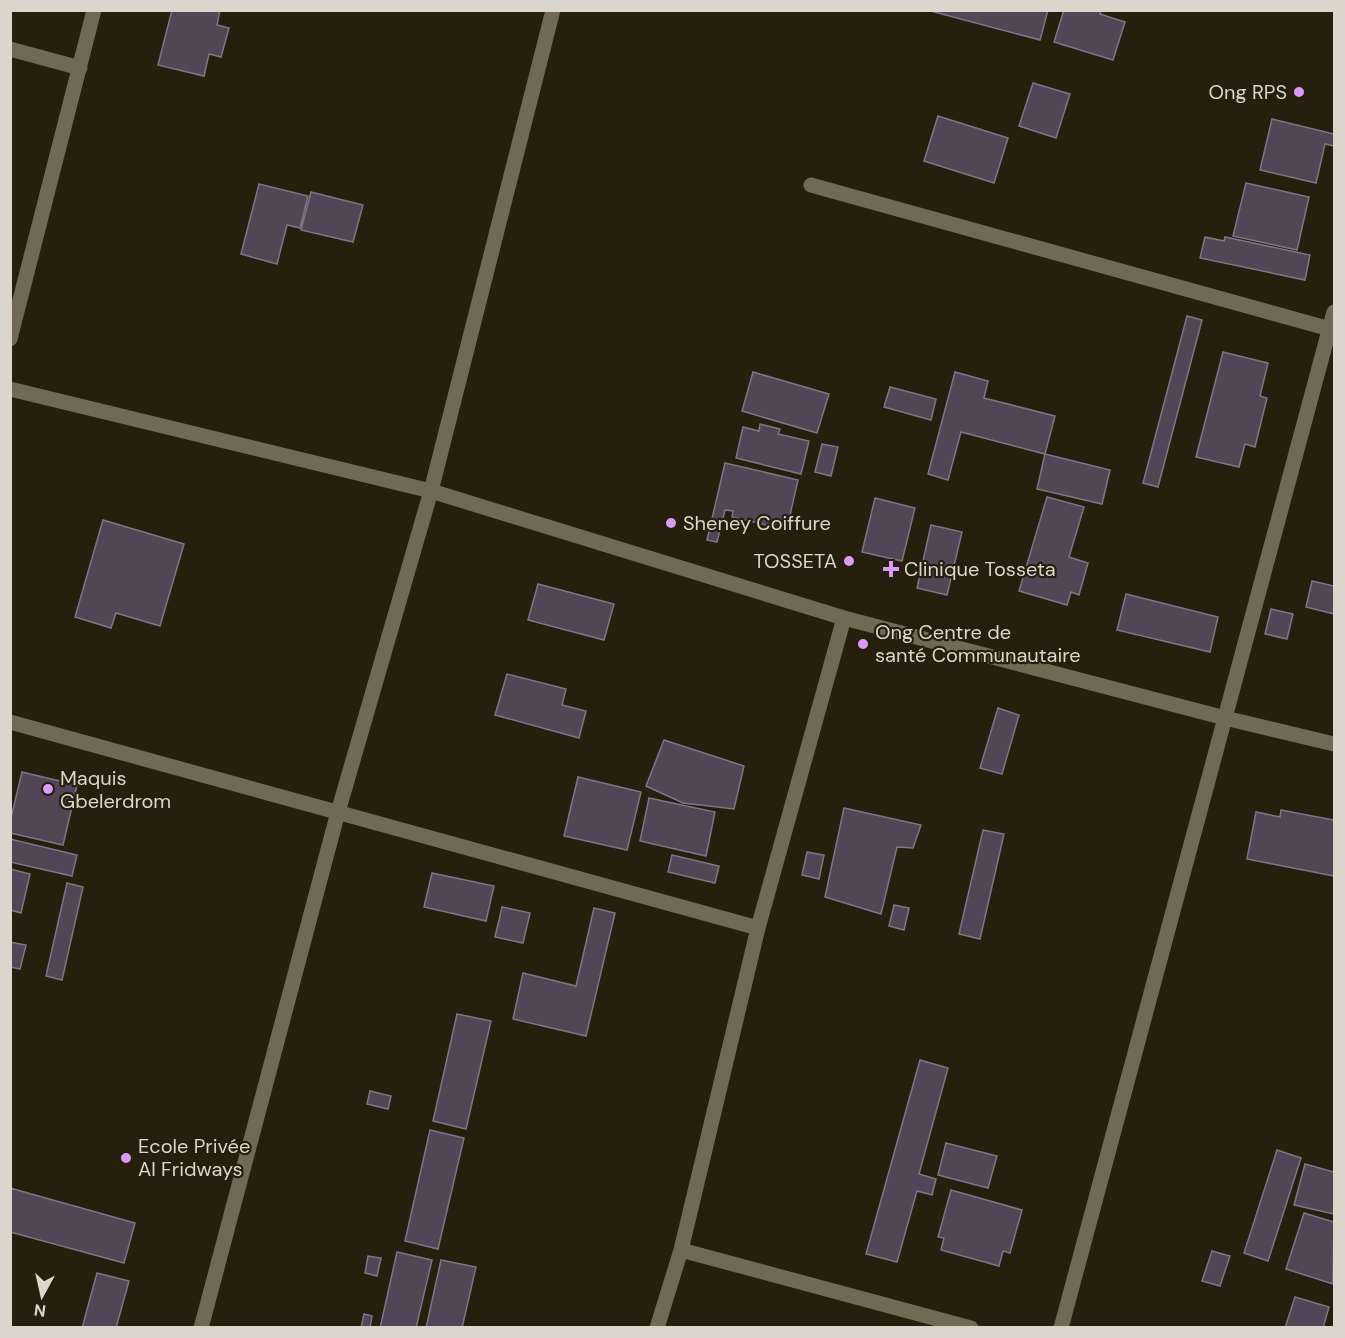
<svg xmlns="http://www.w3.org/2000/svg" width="1345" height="1338" font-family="'DM Sans',sans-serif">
<rect width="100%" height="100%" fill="#261f0d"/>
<path fill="#514556" stroke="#817486" stroke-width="1.5" d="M172,10H220L217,25L229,28L221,57L209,54L204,76L158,65Z
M927,10H1048L1040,40Z
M1064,10H1101L1100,14L1125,22L1113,60L1054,42Z
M1033,83L1070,94L1056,138L1019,126Z
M938,116L1008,138L994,183L924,161Z
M1272,119L1334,134V146L1325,144L1316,183L1260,170Z
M1246,183L1309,197L1297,250L1233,236Z
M259,184L308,196L300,228L287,225L277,264L241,254Z
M311,192L363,205L353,242L301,230Z
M1205,237L1224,241L1225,237L1310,255L1305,280L1200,258Z
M1187,316L1202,320L1158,487L1143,483Z
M1223,352L1268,363L1260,396L1267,398L1255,447L1245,444L1239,467L1196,457Z
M753,372L829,394L817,433L742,411Z
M955,372L988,381L984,398L1055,416L1045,454L961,432L948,480L928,474Z
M890,387L936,399L931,420L884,407Z
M760,424L780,429L778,434L809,441L801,474L736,458L743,427L759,431Z
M822,444L838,447L831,476L815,472Z
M1045,454L1110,470L1102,504L1037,489Z
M725,463L798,480L788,524L776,521L775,527L732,517L733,511L725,510L717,542L707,540Z
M1047,497L1084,507L1069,557L1088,563L1079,595L1071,592L1067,605L1019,591Z
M875,498L915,508L902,561L862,552Z
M103,520L184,544L160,626L116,613L111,628L75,617Z
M931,525L962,532L947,595L917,588Z
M1312,581L1334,586V614L1306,607Z
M538,584L614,604L604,640L528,620Z
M1126,594L1218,617L1210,652L1117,630Z
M1271,609L1293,614L1287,639L1265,634Z
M507,674L566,689L562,705L586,711L579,738L495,715Z
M998,708L1019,715L1002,774L980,768Z
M664,740L744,766L734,809L683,803L646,786Z
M22,772L77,785L63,845L10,833V822Z
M578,777L641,792L627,850L564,836Z
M649,798L715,812L706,856L640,841Z
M844,808L921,825L913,848L897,847L881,914L825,897Z
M1281,810L1334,820V876L1247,859L1256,812L1280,817Z
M983,830L1004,834L980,939L959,934Z
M10,839L77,855L72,876L10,862Z
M807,852L824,855L819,879L802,875Z
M672,855L719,866L715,883L668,872Z
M10,869L30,874L21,913L10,910Z
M432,873L494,886L486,921L424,907Z
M67,883L83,887L62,980L46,976Z
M894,905L909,908L904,930L889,926Z
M502,907L530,913L523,943L495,937Z
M594,908L615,913L586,1036L513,1019L523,973L576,986Z
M10,942L26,945L20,969L10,967Z
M457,1014L491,1021L466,1129L433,1121Z
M920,1060L948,1068L919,1174L936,1179L932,1195L917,1191L897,1262L866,1254Z
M370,1091L391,1096L388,1109L367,1104Z
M430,1130L464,1138L438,1249L405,1241Z
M946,1143L997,1156L988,1188L938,1175Z
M1277,1150L1301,1158L1268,1261L1244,1253Z
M1305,1164L1334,1172V1214L1294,1205Z
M10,1188L135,1223L124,1263L10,1232Z
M951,1190L1022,1210L1010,1253L1003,1251L999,1266L941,1250L944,1238L938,1237Z
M1304,1213L1334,1222L1333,1284L1286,1269Z
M1212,1251L1230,1256L1220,1286L1202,1281Z
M397,1252L432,1260L416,1328H380Z
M368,1256L381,1258L377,1276L365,1273Z
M441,1260L476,1267L462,1328H426Z
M97,1273L129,1281L116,1328H82Z
M1295,1297L1329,1307L1323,1328H1285Z
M364,1314L372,1316L370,1328H361Z"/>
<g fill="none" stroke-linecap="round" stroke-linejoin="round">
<path stroke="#716955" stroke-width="15" d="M10,49L80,68
M811,185L1330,329
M10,339L94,10
M10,389L431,491L844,618L1225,718L1334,744
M10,722L758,928
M681,1250L971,1328
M657,1328L681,1250L758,928L844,618
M1061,1328L1334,312"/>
<path stroke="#716955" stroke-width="15" d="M201,1328L338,812L431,491L553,10"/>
</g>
<g fill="#da9af6" stroke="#261f0d" stroke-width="2">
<circle cx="1299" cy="92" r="6"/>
<circle cx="671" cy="523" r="6"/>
<circle cx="849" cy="561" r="6"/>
<path d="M888 560h6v6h6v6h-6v6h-6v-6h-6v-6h6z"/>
<circle cx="863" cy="644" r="6"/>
<circle cx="48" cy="789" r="6"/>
<circle cx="126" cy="1158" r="6"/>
</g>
<g text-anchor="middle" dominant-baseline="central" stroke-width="4.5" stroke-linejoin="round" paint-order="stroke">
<g font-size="20" fill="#dbd6cb" stroke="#261f0d" text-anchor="start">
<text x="1287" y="92" text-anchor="end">Ong RPS</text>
<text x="683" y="523">Sheney Coiffure</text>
<text x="837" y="561" text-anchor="end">TOSSETA</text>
<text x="904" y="569">Clinique Tosseta</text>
<text x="875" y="632">Ong Centre de<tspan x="875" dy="23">santé Communautaire</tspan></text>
<text x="60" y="778">Maquis<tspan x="60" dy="23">Gbelerdrom</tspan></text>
<text x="138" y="1146">Ecole Privée<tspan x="138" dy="23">Al Fridways</tspan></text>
</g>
</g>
<rect width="1345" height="1338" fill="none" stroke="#dbd6cb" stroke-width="24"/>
<g transform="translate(42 1296) rotate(188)" stroke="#261f0d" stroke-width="4.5" paint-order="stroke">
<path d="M0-4.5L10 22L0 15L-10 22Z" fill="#dbd6cb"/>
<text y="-9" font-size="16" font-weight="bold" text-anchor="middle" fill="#dbd6cb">N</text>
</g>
</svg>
